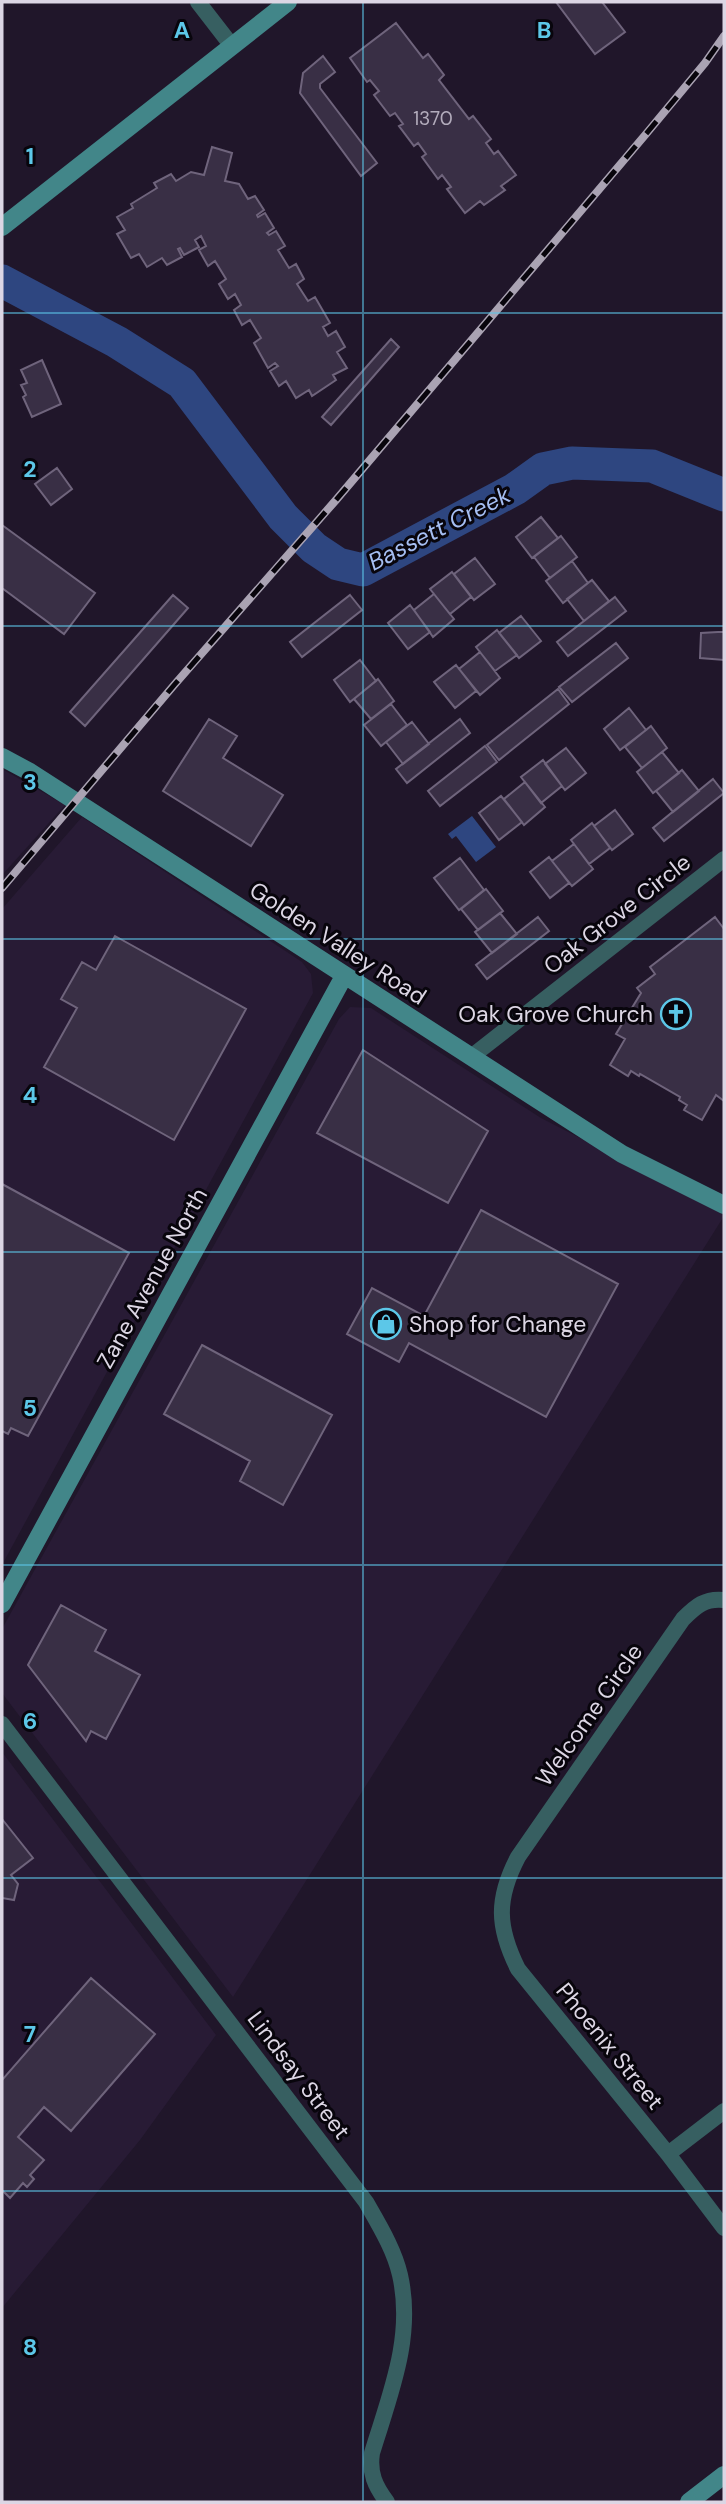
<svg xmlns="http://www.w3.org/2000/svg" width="726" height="2504" font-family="'DM Sans',sans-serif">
<rect width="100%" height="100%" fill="#20162a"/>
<path fill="#281b35" d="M2,769L65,805L2,875Z
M82,817L302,962L311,974L313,993L2,1565V909Z
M350,1007L371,1008L541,1118L724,1212V1216L233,1997L2,1693V1629L339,1019Z
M2,1752L216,2035L140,2140L2,2308Z"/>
<path fill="#2e4680" d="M472,816L496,847L476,862L456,836L452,839L448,834Z"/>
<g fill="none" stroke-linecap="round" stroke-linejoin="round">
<path stroke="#2e4680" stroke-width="33" d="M2,281L117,342L182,383L283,517L314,548L338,564L363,570L515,489L543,469L572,463L652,466L724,495"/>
</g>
<path fill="#392f45" stroke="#6f647c" stroke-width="2" d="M556,2H602L625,32L595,54Z
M396,23L423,58L428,54L444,75L439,80L469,119L473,116L491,139L486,143L494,154L498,151L516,175L501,186L505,190L484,205L480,201L465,213L447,189L451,187L442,175L438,179L422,157L426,154L418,143L414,146L399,126L403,124L395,113L390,116L374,95L379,91L370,80L367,82L350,58Z
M323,56L335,72L320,84V88L377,163L361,176L300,93L303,73Z
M212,147L232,153L225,181L239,184L248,199L255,196L264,210L257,215L258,217L265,213L274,228L267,233L269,235L276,231L285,246L278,250L289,268L296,264L304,279L297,284L308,301L315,297L330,323L323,327L328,336L336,331L345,347L337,352L347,368L333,375L336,380L312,396L309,390L296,398L286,381L279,386L270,371L278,366L275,363L268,368L254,343L261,338L250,320L242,325L234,310L241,305L235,294L228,299L219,284L226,279L215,261L208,266L199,250L206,246L201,236L195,240L199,247L184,255L180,248L178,249L182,257L167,265L162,258L147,267L139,254L131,258L117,234L125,230L117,217L133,208L131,204L157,188L154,183L171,174L176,181L191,172L204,175Z
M391,339L399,347L331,425L322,417Z
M42,360L61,404L32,417L23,397L26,395L21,385L27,383L21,370Z
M57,468L72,489L51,505L35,484Z
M541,517L558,538L532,558L516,537Z
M2,525L95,593L64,634L2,588Z
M561,536L577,557L550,578L534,557Z
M475,558L495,584L474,600L454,574Z
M572,561L588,583L563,603L546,581Z
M452,572L471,597L450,614L430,589Z
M592,580L609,601L584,621L567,599Z
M434,594L454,619L433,637L414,610Z
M173,595L188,608L85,726L70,712Z
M350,595L362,610L302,657L290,642Z
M615,597L626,611L568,656L557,642Z
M410,605L430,632L408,649L388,623Z
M521,616L541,641L519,658L499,633Z
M497,630L517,655L495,671L476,647Z
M718,632H724V660L700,658L701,633Z
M616,643L628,658L572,702L559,687Z
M480,652L500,678L480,695L459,669Z
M360,660L376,681L350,702L334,680Z
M456,665L476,691L455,708L434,682Z
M378,679L394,701L371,719L354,699Z
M558,689L569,704L499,760L487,745Z
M391,704L407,725L381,746L364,725Z
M629,708L646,730L620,750L604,729Z
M209,719L237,736L223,758L283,795L251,846L163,791Z
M460,719L470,733L407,783L396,769Z
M412,722L429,744L403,764L386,742Z
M651,726L667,748L642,768L625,747Z
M485,746L497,762L440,806L428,791Z
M566,748L586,773L565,790L545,764Z
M662,752L679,773L653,793L637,772Z
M543,760L562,786L541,803L521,777Z
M682,770L699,791L673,812L656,791Z
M713,779L724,793L664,841L653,828Z
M525,782L545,807L524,825L504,799Z
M501,796L522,822L499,840L479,813Z
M615,810L633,834L612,850L594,826Z
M592,823L610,848L589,864L571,840Z
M574,844L593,869L572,886L552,861Z
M549,857L569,883L550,898L530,872Z
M460,858L484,890L459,910L434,878Z
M486,889L503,911L478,930L461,909Z
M500,913L517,934L492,953L475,932Z
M538,917L549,931L487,979L476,965Z
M715,917L724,929V1101L716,1095L702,1120L684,1110L687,1105L679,1100L680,1097L640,1074L639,1076L631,1071L628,1076L610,1065L625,1039L616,1034L641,993L637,988L655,974L650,967Z
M115,936L246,1009L174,1140L44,1067L77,1008L61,999L82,962L96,970Z
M363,1050L488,1131L448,1203L317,1133Z
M2,1184L129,1253L28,1436L11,1428L8,1434L2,1431Z
M481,1210L618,1284L546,1417L409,1343L399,1362L347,1334L372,1288L424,1316Z
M202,1345L332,1415L283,1505L240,1481L250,1461L164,1414Z
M61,1605L106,1630L95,1651L140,1675L106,1739L91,1731L86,1741L28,1665Z
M2,1819L33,1858L11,1875L18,1884L14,1900L2,1898Z
M91,1978L155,2034L71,2131L44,2107L18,2137L44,2160L30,2175L34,2179L27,2187L23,2183L10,2198L2,2190V2080Z"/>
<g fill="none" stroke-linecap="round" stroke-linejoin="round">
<path stroke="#375f61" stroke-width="16" d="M198,2L232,46
M471,1057L724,859
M724,1600C705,1598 696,1606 683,1619L518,1857C496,1899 497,1927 518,1969L668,2154L724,2228
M2,1724L366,2202C379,2225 394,2249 400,2275C414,2337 390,2394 372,2453C369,2473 375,2486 387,2502
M668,2154L724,2111"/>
<path stroke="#428689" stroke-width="18" d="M2,227L288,2
M2,757L30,772L622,1154L724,1205
M2,1604L344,976
M689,2502L724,2475"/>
<g stroke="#aaa3b3" stroke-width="8">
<path id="rail" d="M2,888L175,684L336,500L646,134L705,63L724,36"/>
</g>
<use href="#rail" stroke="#08050c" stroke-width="5" stroke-dasharray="16" stroke-linecap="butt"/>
</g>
<path fill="none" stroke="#5cc7e8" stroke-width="2" stroke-opacity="0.55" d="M363,2V2502M2,313H724M2,626H724M2,939H724M2,1252H724M2,1565H724M2,1878H724M2,2191H724"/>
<defs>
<g id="church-ring" transform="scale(1.575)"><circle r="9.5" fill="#08050c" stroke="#5cc7e8" stroke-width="1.5"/><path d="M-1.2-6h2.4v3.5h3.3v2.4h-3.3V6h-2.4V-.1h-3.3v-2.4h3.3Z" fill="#5cc7e8"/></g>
<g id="shop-ring" transform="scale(1.575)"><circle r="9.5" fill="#08050c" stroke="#5cc7e8" stroke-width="1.5"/><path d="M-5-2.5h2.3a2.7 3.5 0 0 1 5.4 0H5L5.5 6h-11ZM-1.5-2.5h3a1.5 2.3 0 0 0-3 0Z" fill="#5cc7e8"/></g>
</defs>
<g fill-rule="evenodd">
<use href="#church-ring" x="676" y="1014"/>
<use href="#shop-ring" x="386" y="1324"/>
</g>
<g text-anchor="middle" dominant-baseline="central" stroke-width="6" stroke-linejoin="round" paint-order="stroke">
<g font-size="19" fill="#b3acbc">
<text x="433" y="118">1370</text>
</g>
<g font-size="23" fill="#dcd6e4" stroke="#08050c">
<text transform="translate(617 914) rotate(-38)">Oak Grove Circle</text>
<text transform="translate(338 943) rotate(33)">Golden Valley Road</text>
<text transform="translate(152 1278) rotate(-61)">Zane Avenue North</text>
<text transform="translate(589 1715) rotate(-55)">Welcome Circle</text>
<text transform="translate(610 2046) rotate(51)">Phoenix Street</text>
<text transform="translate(299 2075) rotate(53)">Lindsay Street</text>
</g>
<g font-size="23" fill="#dcd6e4" stroke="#08050c" text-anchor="end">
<text x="653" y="1014">Oak Grove Church</text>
<text x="409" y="1324" text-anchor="start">Shop for Change</text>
</g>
<g font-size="24" font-style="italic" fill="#a5bef2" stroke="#08050c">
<text transform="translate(439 528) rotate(-27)">Bassett Creek</text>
</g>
</g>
<g font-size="23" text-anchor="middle" font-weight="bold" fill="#5cc7e8" stroke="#08050c" stroke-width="6" stroke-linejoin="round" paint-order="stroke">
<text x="182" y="38">A</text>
<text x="544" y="38">B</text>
<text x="30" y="164">1</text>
<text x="30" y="477">2</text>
<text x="30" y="790">3</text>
<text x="30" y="1103">4</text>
<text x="30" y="1416">5</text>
<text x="30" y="1729">6</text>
<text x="30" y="2042">7</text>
<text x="30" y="2355">8</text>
</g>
<rect width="726" height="2504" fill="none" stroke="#dcd6e4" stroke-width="7"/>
</svg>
